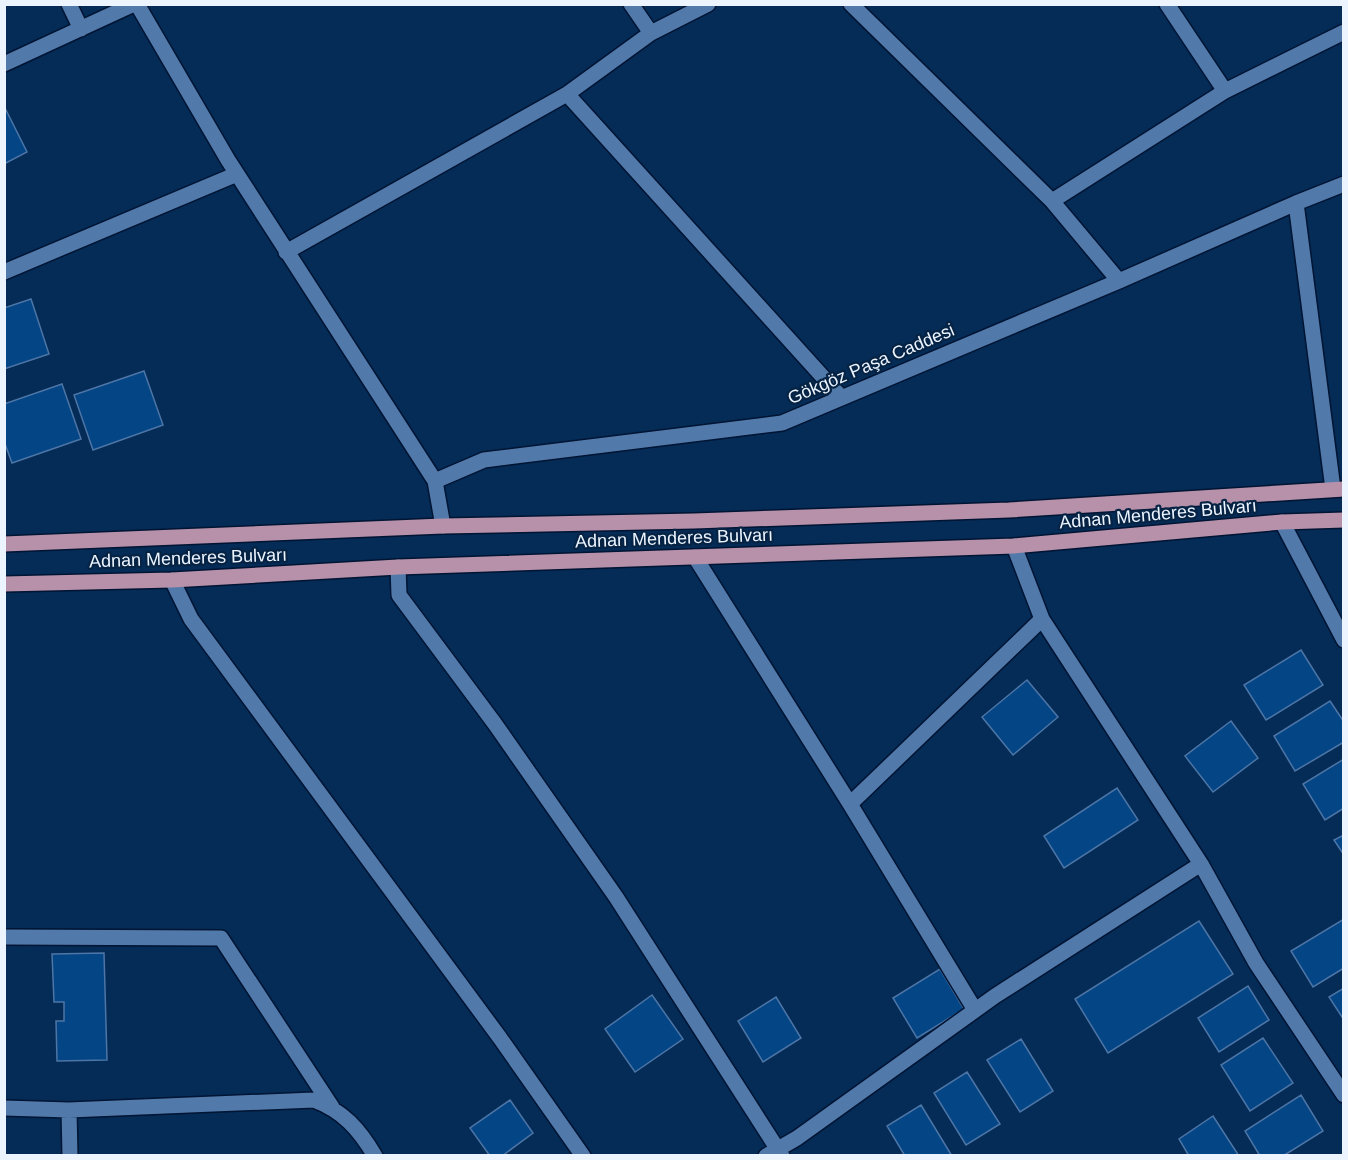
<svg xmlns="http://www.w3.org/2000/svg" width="1348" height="1160" font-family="Helvetica,sans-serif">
<rect width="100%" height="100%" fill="#042c57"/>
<path fill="#044585" stroke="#4d75a6" stroke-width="1.5" d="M4,106L27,152L4,164Z
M31,299L49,354L4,369V308Z
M144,371L163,425L93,450L74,395Z
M62,384L81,439L12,463L4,441V404Z
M1301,650L1323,685L1266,720L1244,685Z
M1027,680L1058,717L1013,755L982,717Z
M1330,701L1344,722V742L1295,771L1274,736Z
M1231,721L1258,758L1213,792L1185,756Z
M1344,759V808L1325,820L1303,784Z
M1117,788L1138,820L1064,868L1044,836Z
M1344,835V855L1334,840Z
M1344,919V968L1313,987L1291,951Z
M1199,921L1233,974L1108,1053L1075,999Z
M104,953L107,1060L57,1061L56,1021H64V1002H54L52,954Z
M940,969L964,1009L917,1038L893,998Z
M1248,986L1269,1020L1219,1052L1198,1018Z
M1344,988V1020L1329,997Z
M652,995L683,1039L635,1072L605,1029Z
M776,997L801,1038L763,1062L738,1021Z
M1263,1038L1293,1083L1250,1111L1221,1065Z
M1021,1039L1053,1091L1020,1112L987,1060Z
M967,1072L1000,1124L966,1145L934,1093Z
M1301,1095L1323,1131L1283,1156H1260L1245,1131Z
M510,1100L533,1133L502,1156H490L470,1128Z
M921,1105L952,1156H905L887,1126Z
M1213,1116L1239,1156H1189L1179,1139Z"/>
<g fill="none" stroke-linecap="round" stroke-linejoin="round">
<g stroke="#001433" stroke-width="18">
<path id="minor" d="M69,4L81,29
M137,4L228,160L435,481
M631,4L651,33
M851,4L1052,201L1119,281
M1167,4L1225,91
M4,64L134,4
M567,94L841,397
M1052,201L1225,91L1344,32
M1296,203L1333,489
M286,252L567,94L651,33L708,4
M4,272L237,174
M1282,522L1344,640
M443,526L435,481L484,460L782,423L1119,281L1296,203L1344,184
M1014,546L1042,619L1201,864L1256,963L1344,1095
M695,557L850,804L975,1010
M398,567L399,595L495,724L616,897L782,1156
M172,580L191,619L500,1038L583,1156
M850,804L1042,619
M4,937L221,938L332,1107
M4,1108L69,1110L314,1100C343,1111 359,1129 375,1156
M69,1110L70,1156
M766,1156L797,1138L995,996L1201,864"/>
</g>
<g stroke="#001433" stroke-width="18">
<path id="major" d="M4,544L443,526L694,521L1009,510L1344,489
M4,584L172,580L398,567L1014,546L1282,522L1344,520"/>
</g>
<use href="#minor" stroke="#5179aa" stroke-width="15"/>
<use href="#major" stroke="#b691a9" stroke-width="15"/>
</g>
<g text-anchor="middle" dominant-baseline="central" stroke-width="4.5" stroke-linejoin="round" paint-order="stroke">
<g font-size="18" fill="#ebf4ff" stroke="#062344">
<text transform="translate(871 364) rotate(-23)">Gökgöz Paşa Caddesi</text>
<text transform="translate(1158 514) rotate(-5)">Adnan Menderes Bulvarı</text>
<text transform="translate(674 538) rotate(-2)">Adnan Menderes Bulvarı</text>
<text transform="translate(188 558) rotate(-2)">Adnan Menderes Bulvarı</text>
</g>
</g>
<rect width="1348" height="1160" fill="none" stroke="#ebf4ff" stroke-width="12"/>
</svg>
